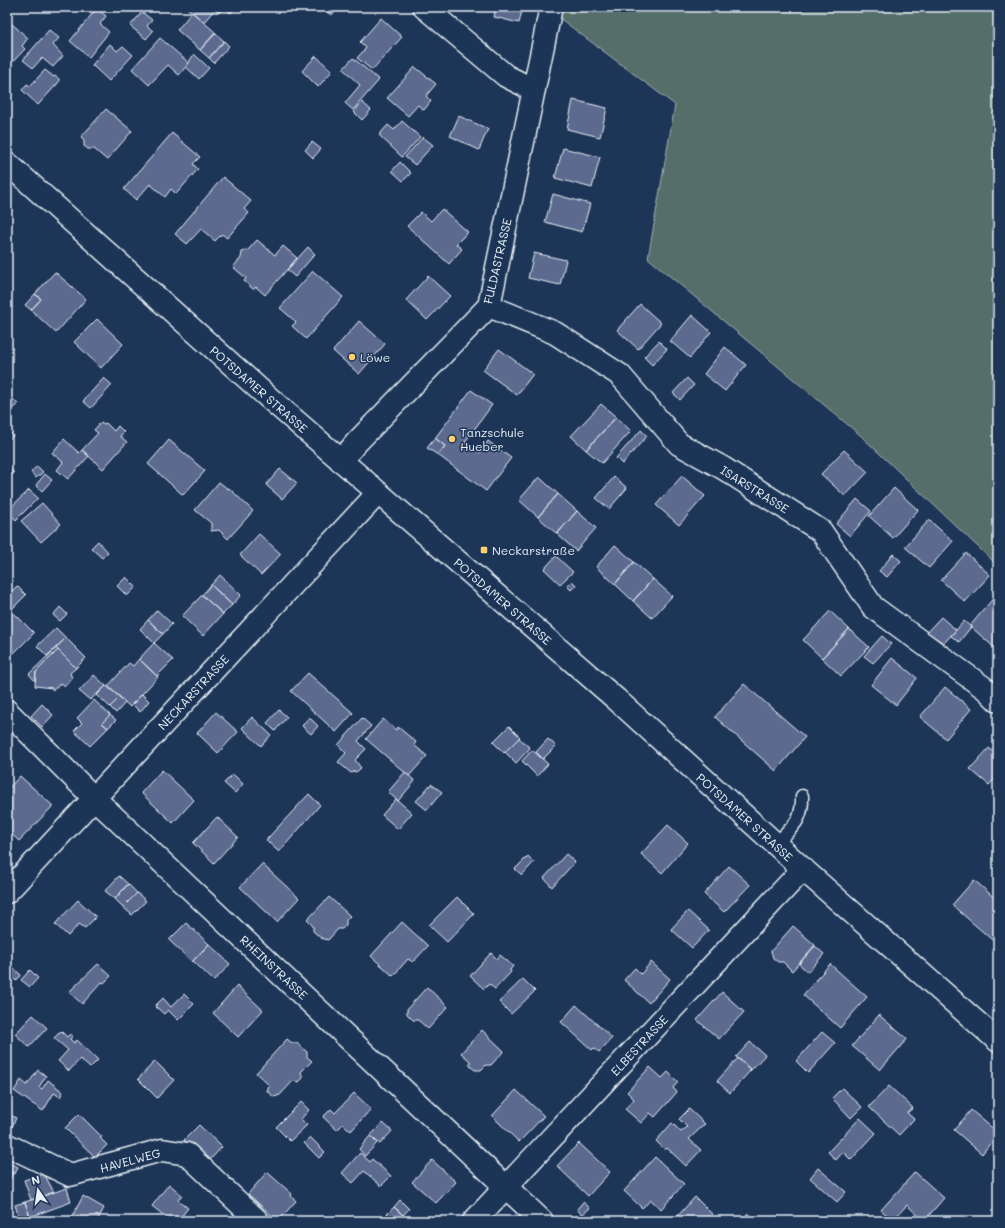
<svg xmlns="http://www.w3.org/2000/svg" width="1005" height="1228" font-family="Mali,sans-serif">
<rect width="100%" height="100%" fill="#1d3557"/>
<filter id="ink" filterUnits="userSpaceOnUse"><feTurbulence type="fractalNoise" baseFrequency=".025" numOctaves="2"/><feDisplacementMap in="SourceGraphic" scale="8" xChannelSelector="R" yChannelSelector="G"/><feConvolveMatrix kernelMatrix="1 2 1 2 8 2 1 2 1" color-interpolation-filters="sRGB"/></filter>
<g filter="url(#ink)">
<path fill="#566e6a" stroke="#9fb0b1" d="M551,7H998V566L860,435L648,258L675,105L550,11Z"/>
<path fill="#5d6b8f" stroke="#e8f1f8" d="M186,7H212L215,9L204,22Z
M212,7H223L219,13Z
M223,7H236L231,13Z
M321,7H342L331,15Z
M496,7H523L519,23L494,17Z
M97,8L106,16L100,24L109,32L89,57L70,41Z
M142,12L152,20L147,26L153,31L146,39L130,26Z
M192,12L216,33L200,50L177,30Z
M381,18L402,37L372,70L357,58L366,48L360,42Z
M12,24L28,38L22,46L25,49L7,68V30Z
M49,30L59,38L53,45L63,56L53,67L42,58L33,68L23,60Z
M215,33L224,41L209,58L200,50Z
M160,38L189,63L179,75L168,65L149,85L132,69Z
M224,41L229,46L214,63L209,58Z
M110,44L117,51L123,46L133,55L109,81L92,65Z
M194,54L209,68L199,79L186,67Z
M316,56L332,71L318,87L302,71Z
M353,58L379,80L353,110L345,103L360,85L343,69Z
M415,67L436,84L426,96L431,101L424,110L418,105L408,116L387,98Z
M45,70L54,77L55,76L59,79V82L38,105L22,90L27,84L30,86Z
M573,100L607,108L600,137L567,129Z
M362,102L371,110L362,120L354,112Z
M106,109L132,131L107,160L94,149H88L84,146V140L81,137Z
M459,116L488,129L479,150L450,136Z
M402,121L420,137L402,157L379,135L388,125L394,130Z
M172,133L200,157L193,164L198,169L176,194L171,189L165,197L150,184L136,200L124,189Z
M423,137L433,145L415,165L405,157Z
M312,142L321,149L313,158L305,150Z
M563,148L600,157L592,188L555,178Z
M400,162L411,173L403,181L392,171Z
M223,177L251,201L244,209L249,213L227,238L222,234L215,241L201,229L187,244L175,234Z
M553,194L590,204L582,232L545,222Z
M442,209L468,232L456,244L462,249L449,264L407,226L421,212L431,221Z
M257,240L275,255L283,246L297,258L265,295L256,287L253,289L244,281L246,278L233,267L241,258L242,252L248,250Z
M308,247L315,254L295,277L287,270Z
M534,253L566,260L560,285L528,278Z
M313,271L343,297L306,339L292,326L296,322L280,308Z
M55,272L86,299L56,333L31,310L41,299L35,294Z
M428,276L450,296L427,320L406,300Z
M35,294L41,299L31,310L25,305Z
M640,304L661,323L638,349L617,330Z
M692,315L711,332L690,358L670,341Z
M97,319L123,344L101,368L74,342Z
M359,321L385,344L359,374L333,351Z
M659,341L667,349L652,365L644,357Z
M725,347L746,365L725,391L704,374Z
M499,349L533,374L517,395L483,370Z
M104,378L112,385L91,408L83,401Z
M687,378L694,385L680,400L673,393Z
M471,390L492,405L465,442L480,453L488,441L511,458L486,491L438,455L445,446L435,438Z
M12,398L18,404L12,409L7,404Z
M601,404L616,417L586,450L571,436Z
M616,417L631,431L602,463L586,450Z
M101,422L104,424L106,423L114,431L118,426L124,432L120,436L127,442L103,469L82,450L98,433L94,430Z
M7,429L13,436L7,441Z
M641,430L647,436L622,464L616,458Z
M435,438L445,446L438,455L427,448Z
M64,439L79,453L82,450L89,456L68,479L57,470L63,462L52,453Z
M169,440L205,471L183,495L148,464Z
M844,450L868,472L845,496L821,474Z
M7,465L14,473L7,480Z
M37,466L43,472L36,478L31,472Z
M280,469L297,483L282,499L266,485Z
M45,474L52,480L42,491L36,485Z
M682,476L705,496L679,525L656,505Z
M539,477L558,494L538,517L519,500Z
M614,477L627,488L609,509L596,498Z
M219,482L228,489L229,488L253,511L228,539L219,530L211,531V523L195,510Z
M894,488L918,510L893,538L869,516Z
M29,490L38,498L16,520L7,511Z
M558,494L577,511L557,534L538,517Z
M857,499L871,511L850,536L836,524Z
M42,503L61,524L41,542L21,521Z
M577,511L596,528L576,551L557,534Z
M929,520L953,541L929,568L905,547Z
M259,534L281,554L261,575L240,555Z
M98,541L108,552L102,558L91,548Z
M615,545L634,562L615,584L596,567Z
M966,553L990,575L965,602L941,580Z
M893,554L901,561L887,577L879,571Z
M556,556L573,572L560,584L544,569Z
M634,562L653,579L633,601L615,584Z
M220,575L241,595L232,605L211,585Z
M126,577L136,587L127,596L117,586Z
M653,579L672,596L652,618L633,601Z
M572,581L576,585L571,590L567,586Z
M211,585L232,605L223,614L202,595Z
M17,586L26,595L7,614V596Z
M202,595L223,614L203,636L182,616Z
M996,595L998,597V647L996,649L970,626Z
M60,607L67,614L60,621L53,615Z
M11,610L34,633L9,658L7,656V614Z
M157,610L172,624L163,634L148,620Z
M830,611L849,629L822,658L803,640Z
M941,617L956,630L944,643L926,633Z
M148,620L163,634L154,643L140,629Z
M964,621L971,627L959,642L951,636Z
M56,628L66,638L47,656L37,646Z
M849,629L869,647L841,676L822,658Z
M882,636L891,644L873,663L864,656Z
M66,638L86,658L76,668L56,648Z
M154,643L173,660L157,676L139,659Z
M56,648L58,650L36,672L35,681L29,674Z
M58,650L76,668L70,673L72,678L65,686L61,683L53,690L52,688L35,686L36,672Z
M892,658L917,678L896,705L871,685Z
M139,659L158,677L130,707L108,686L129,663L133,666Z
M308,673L353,713L336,732L291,691Z
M94,675L106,686L90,700L79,691Z
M744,684L805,737L776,771L715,717Z
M106,686L120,697L110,707L97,695Z
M945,687L971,709L946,739L920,717Z
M142,694L149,701L140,712L132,704Z
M120,697L125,703L116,713L110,707Z
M94,700L110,715L102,723L108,728L90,746L74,731L82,723L77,718Z
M42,704L53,715L42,727L31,716Z
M279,710L287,717L275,731L267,723Z
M216,712L238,732L218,753L197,733Z
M110,715L116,720L108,728L102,723Z
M252,717L271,735L261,746L242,728Z
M309,717L318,726L311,734L302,726Z
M362,718L371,726L358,741L366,749L355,760L361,768L356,772L354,771L351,773L338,762L346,753L338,745Z
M383,719L396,730L398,727L416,742L414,745L427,756L409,776L366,739Z
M509,726L520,737L504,753L493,742Z
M519,738L530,748L516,763L505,752Z
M548,739L556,746L543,759L536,752Z
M989,748L998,756V775L989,785L970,769Z
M532,750L548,764L537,776L522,761Z
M162,770L194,800L173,823L141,793Z
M405,772L415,781L398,801L388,792Z
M233,774L243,784L235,793L224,783Z
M20,776L53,806L19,841L7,830L9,825L7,823V790Z
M431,784L442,792L427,810L416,801Z
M309,794L320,805L279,852L266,840Z
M396,799L412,813L398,829L382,815Z
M217,817L238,837L214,863L193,843Z
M668,825L688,843L662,873L641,854Z
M566,854L575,862L552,887L544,878Z
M528,856L534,862L522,875L515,869Z
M262,864L299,898L277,922L240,887Z
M729,866L750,885L724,912L704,894Z
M119,876L128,884L115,899L105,891Z
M974,880L998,901V945L952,905Z
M128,884L137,893L123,907L115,899Z
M137,893L146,901L132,915L123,907Z
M329,897L350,916L346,920V925L342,929H338L328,940L321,938L313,931V926L307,920Z
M457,897L474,914L447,942L429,925Z
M78,900L96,917L85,928L79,924L68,936L55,924Z
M688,911L709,930L692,948L671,929Z
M402,922L428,946L413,962L408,959L393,976L371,956Z
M186,923L209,944L192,962L169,940Z
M793,926L815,945L792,971L783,962H778L773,958L771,951Z
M209,944L230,964L214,981L193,961Z
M815,946L824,954L808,972L799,964Z
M491,953L497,959L500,955L513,966L510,970L511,972L495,989L489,984L484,989L470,976Z
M651,962L670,979L649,1003L624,980L635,968L641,974Z
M98,964L111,976L104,983L102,982L82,1004L69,992Z
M830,964L867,997L840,1028L803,995Z
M13,968L21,975L16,981L8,973Z
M30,970L38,978L30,987L21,980Z
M523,979L535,991L511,1014L499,1002Z
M237,986L263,1010L238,1037L213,1013Z
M427,987L448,1007L428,1029L418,1020H413L407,1014V1009Z
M722,992L744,1012L719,1039L697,1020Z
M184,994L194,1004L178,1020L168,1010L164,1014L155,1006L163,998L171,1007Z
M576,1005L612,1038L599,1052L594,1048L592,1050L561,1022Z
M33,1015L47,1028L29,1047L15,1034Z
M879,1015L907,1039L880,1070L852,1046Z
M482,1030L504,1051L491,1065H486L481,1070H475L470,1066V1061L461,1053Z
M61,1031L67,1037L70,1034L73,1036L70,1039L74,1043L77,1040L98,1060L90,1068L80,1059L69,1071L58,1061L68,1050L54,1038Z
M822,1032L835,1043L808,1073L796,1061Z
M287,1039L292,1043H297L307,1052V1057L312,1061L301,1072L303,1078L299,1082L293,1081L280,1095L274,1097L267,1091L269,1085L256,1073Z
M750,1042L765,1055L751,1070L736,1057Z
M738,1058L751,1070L730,1093L717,1081Z
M155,1061L174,1080L157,1098L138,1079Z
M650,1067L662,1078L668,1072L678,1082L673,1088L677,1092L655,1117L650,1113L641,1123L625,1109L634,1099L627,1092Z
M38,1070L46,1076L39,1087L42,1089L48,1080L63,1092L60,1097L54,1093L43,1111L14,1091L21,1080L27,1085Z
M889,1086L913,1108L907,1113L914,1119L899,1135L869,1107Z
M842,1088L862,1107L851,1118L832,1098Z
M516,1090L544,1116L519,1142L492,1116Z
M354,1093L371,1109L351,1131L343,1124L337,1130L323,1117L331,1109L335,1113Z
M301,1102L309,1110L301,1119L307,1125L290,1141L276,1127Z
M689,1109L705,1124L689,1139L701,1150L686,1166L667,1148L665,1150L656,1141L672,1123L681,1132L687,1127L679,1119Z
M971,1110L998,1133L982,1154L954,1130Z
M7,1113L16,1118L8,1136L7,1135Z
M79,1114L102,1137L100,1138L107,1145L95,1157L65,1128Z
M860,1118L876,1133L851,1160L843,1152L836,1160L828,1152Z
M383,1123L392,1131L380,1144L370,1136Z
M199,1125L222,1147L208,1162L184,1140Z
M370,1136L377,1143L365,1156L359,1149Z
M310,1137L325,1152L319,1158L304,1143Z
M579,1143L610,1172L588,1196L557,1166Z
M360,1153L370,1162L372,1159L391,1176L381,1186L364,1171L353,1183L342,1173Z
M655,1157L684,1184L661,1209L651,1200L642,1208L624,1191Z
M432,1160L456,1182L436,1203L412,1182Z
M7,1162L18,1167L15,1174L7,1170Z
M818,1168L846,1192L837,1202L810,1178Z
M7,1170L13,1173L10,1180L7,1179Z
M267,1172L292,1194L291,1196L296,1201L278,1221L248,1194Z
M915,1172L944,1198L924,1221L907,1205L893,1220L881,1210Z
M44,1174L54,1192L31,1200L24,1180Z
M169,1184L182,1195L178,1200L188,1208L178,1221H171L152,1206Z
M67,1188L71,1202L30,1217L25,1202Z
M83,1196L104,1208L97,1221H70Z
M695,1197L712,1214L705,1221H673Z
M400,1200L409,1209L403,1215L394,1207Z
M25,1202L30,1217L20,1221L15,1205Z
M583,1202L590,1208L582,1215L577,1209Z
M394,1207L403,1215L409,1221H393L386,1215Z
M748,1213L757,1221H741Z"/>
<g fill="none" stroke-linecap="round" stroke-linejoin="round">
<g stroke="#e8f1f8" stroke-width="15">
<path id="lane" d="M776,844C792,827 803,821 802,796"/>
</g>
<g stroke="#e8f1f8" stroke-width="25">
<path id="street" d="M424,7L506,76L534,90
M489,306L555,333L620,375L679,444L723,468L821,531L873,607L987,690L998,701
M341,461L356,443L489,306L551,7
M7,711L94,798L542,1221
M7,892L378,493
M7,1145L70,1175L162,1150L187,1154L258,1221
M474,1221L803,869"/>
</g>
<g stroke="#e8f1f8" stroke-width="25">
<path id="secondary" d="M7,163L268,397L616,699L803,869L998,1041"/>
</g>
<use href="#lane" stroke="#1d3557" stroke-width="12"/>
<use href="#street" stroke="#1d3557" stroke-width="22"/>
<use href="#secondary" stroke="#1d3557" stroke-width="22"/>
</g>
</g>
<g fill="#ffd166" stroke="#1d3557" stroke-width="1.5">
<circle cx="352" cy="357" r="4"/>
<circle cx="452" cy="439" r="4"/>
<rect x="480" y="546" width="8" height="8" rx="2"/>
</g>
<g text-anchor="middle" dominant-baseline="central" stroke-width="3" stroke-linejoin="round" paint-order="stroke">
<g font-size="12" fill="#e8f1f8" stroke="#1d3557">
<text transform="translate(497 261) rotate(-77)">FULDASTRASSE</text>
<text transform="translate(259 389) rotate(41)">POTSDAMER STRASSE</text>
<text transform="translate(755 489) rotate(32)">ISARSTRASSE</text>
<text transform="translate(503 601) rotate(41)">POTSDAMER STRASSE</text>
<text transform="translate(193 692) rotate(-47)">NECKARSTRASSE</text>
<text transform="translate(745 817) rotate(42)">POTSDAMER STRASSE</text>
<text transform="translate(274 967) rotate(43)">RHEINSTRASSE</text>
<text transform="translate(639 1045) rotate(-47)">ELBESTRASSE</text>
<text transform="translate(130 1160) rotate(-15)">HAVELWEG</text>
</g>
<g font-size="12" fill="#e8f1f8" stroke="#1d3557" text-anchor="start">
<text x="360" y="357">Löwe</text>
<text x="460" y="432">Tanzschule<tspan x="460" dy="14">Hueber</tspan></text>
<text x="492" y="550">Neckarstraße</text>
</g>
</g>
<rect width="1005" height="1228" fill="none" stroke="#1d3557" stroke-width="24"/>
<rect x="12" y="12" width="981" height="1204" fill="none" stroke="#e8f1f8" stroke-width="1.5" filter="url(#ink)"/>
<g transform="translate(38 1190) rotate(347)" stroke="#1d3557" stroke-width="3" paint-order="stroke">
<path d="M0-3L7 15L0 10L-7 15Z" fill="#e8f1f8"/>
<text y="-6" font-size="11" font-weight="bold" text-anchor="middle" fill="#e8f1f8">N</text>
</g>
</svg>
